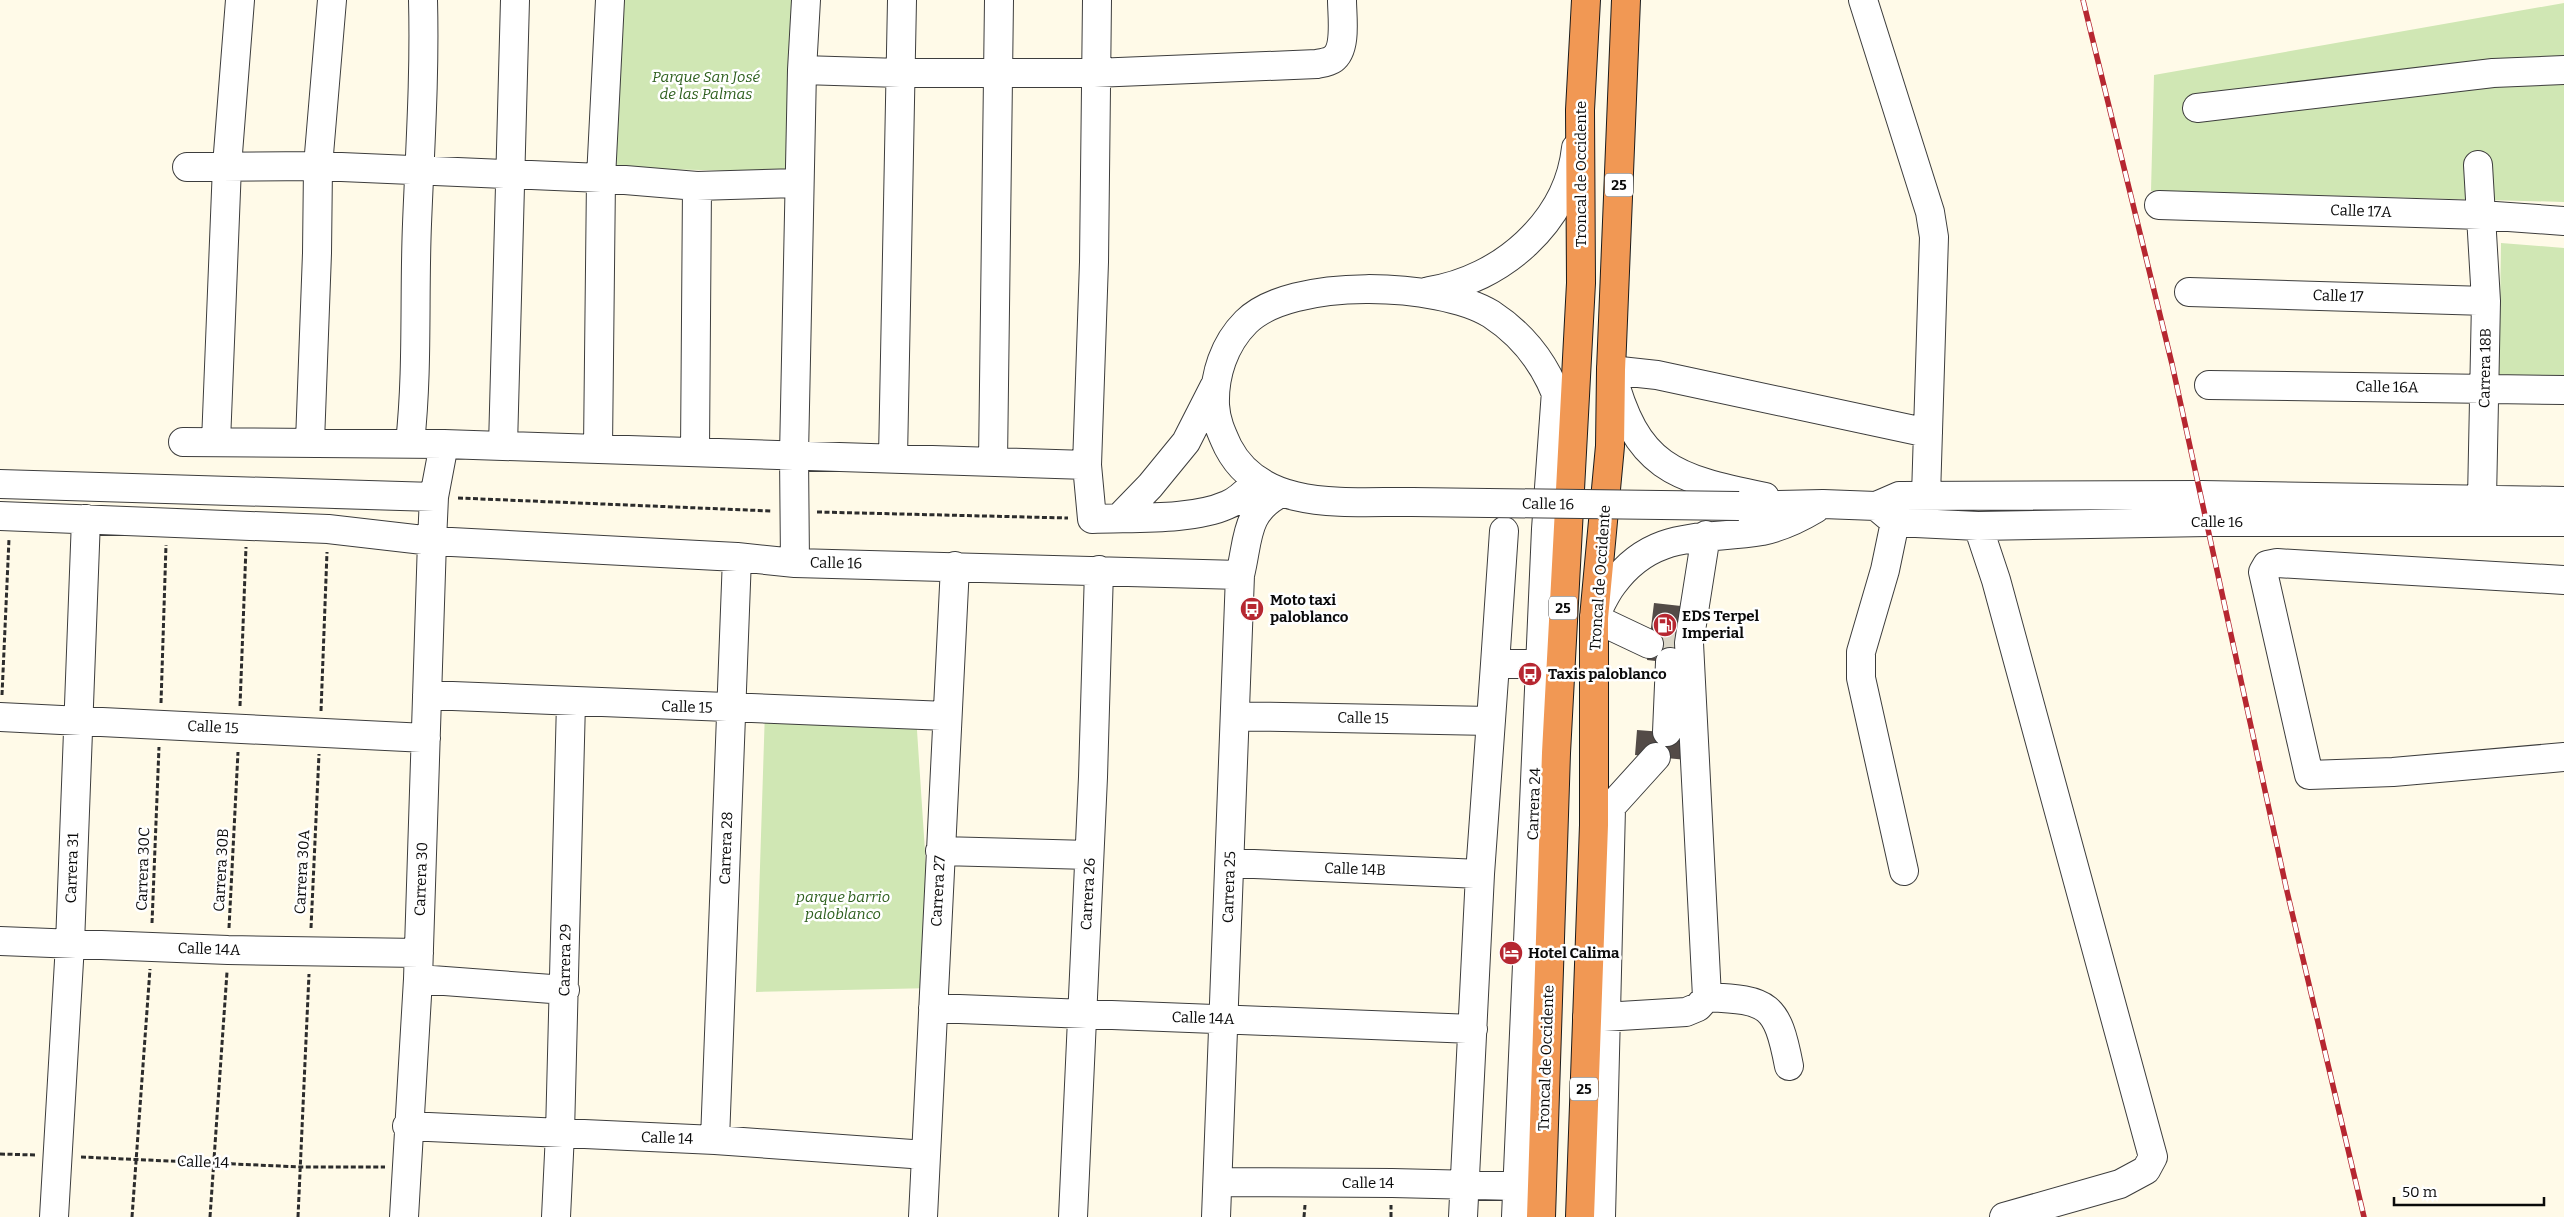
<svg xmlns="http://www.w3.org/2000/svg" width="2564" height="1217" font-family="Bitter,serif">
<rect width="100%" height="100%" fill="#fffae8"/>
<path fill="#d0e7b4" d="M621,0H794L789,172L616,168Z
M2564,3V202L2151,191L2154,75Z
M2501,243L2564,248V377H2499Z
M765,710L916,715L934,988L756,992Z"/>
<path fill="#534b47" d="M1654,603L1681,606L1674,663L1647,660Z
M1637,730L1689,734L1687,760L1635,755Z"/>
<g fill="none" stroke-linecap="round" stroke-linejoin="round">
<path stroke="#dad6c7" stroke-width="28" stroke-dasharray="28 14" stroke-linecap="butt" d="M1649,644L1676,643"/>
<g stroke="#3d3d3d" stroke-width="30">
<path id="minor" d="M1097,0L1094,262L1087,465L1092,519C1131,517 1191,521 1227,505C1240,500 1248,490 1257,481
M1863,0L1930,212L1934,237L1926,496
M802,70L806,0
M2197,108L2493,73L2564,70
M2478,165L2486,301L2482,499L2479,517
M187,167L318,166L601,178L697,186L799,183
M2159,205L2481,215L2564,221
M1429,291C1501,280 1568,222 1576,148
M2189,292L2486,301
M2209,385L2564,390
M183,442L444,444L1087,465
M216,442L227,166L240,0
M310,442L317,253L318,166L332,0
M410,443C418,370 414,297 417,224C420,149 425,75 423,0
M503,446L515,0
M598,448L601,178L610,0
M695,451L697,186
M893,458L902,0
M993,462L999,0
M0,484L434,497
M1765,497C1673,478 1636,468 1611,370L1657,375L1928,433
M1412,502C1350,501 1262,513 1228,447C1221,432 1216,421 1215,405C1214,375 1224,344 1246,322C1291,277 1439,282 1491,314C1526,337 1549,369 1561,408
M1739,506L1823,504L1876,506L1899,496L2202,495L2564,501
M1876,506L1895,522L1978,526L2208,522H2564
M0,516L328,529L432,541L737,557L795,563L1240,575
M1119,518L1150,486L1186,442L1214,387
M1895,522L1885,570L1861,652V678L1904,871
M1978,526L1996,580L2153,1157L2146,1170L2120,1184L2004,1217
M795,563L794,455L802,70L900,73H1094L1317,64C1322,63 1329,62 1333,59C1347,49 1342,16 1342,0
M2564,580L2277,563L2267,565L2263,572L2309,775L2393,772L2564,757
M1649,644L1594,618C1600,607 1605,594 1613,584C1654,528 1704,541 1762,531C1781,527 1800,518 1815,509
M1495,664L1504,531
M427,695L947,716
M1235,716L1491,721
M0,717L426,738
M1667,732L1670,662
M1599,820L1656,757
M940,851L1089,855
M1230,863L1480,874
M0,941L228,950L419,953
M418,979L565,990
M1707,997C1769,1000 1777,1004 1789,1066
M933,1008L1473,1029
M1587,1018L1686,1012L1698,1007L1707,997L1689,643L1706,535
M407,1126L715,1140L926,1155
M715,1140L737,557
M1218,1182L1392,1183L1517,1186
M54,1217L70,944L86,519
M404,1217L418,979L432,541L434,497L444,444
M556,1217L560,1133L571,702
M923,1217L955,566
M1073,1217L1093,777L1099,570
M1216,1217L1240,575C1249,539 1244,512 1281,493
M1463,1217L1480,874L1495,664H1540
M1516,1217L1546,529L1556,391
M1601,1217L1611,808"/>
</g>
<g stroke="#1b1b1b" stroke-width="30">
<path id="highway" d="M1541,1217L1556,753L1581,283L1580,110L1586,0
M1580,1217L1594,825V618L1610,446L1611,370L1626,0"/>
</g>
<path stroke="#2c2c2c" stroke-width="3" stroke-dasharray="5 2.5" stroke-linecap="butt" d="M458,498L771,511
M817,512L1068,518
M2,695L9,539
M161,703L166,545
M240,706L246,547
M321,711L327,552
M152,923L159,747
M229,928L238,752
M311,928L319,754
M0,1154L35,1155
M81,1157L301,1167H385
M132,1217L150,969
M210,1217L227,972
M298,1217L309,974
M1304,1217L1305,1205
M1391,1217V1205"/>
<use href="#minor" stroke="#fff" stroke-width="28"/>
<use href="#highway" stroke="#f19854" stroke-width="28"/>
<g stroke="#b62731" stroke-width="5.5">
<path id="rail" d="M2083,0L2172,364L2286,887L2364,1217"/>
</g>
<use href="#rail" stroke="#fff" stroke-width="4" stroke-dasharray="11" stroke-linecap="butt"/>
<g stroke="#3d3d3d" stroke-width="30" stroke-linecap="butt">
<path id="minor-bridge" d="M1412,502L1739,506"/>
</g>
<use href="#minor-bridge" stroke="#fff" stroke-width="28"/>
</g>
<defs>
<g id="bus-disc" transform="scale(1.25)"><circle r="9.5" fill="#b62731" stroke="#fff"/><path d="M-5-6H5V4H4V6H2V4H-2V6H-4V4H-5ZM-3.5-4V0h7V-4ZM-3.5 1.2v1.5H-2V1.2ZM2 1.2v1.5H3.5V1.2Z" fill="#fff"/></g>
<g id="fuel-disc" transform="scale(1.25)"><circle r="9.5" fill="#b62731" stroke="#fff"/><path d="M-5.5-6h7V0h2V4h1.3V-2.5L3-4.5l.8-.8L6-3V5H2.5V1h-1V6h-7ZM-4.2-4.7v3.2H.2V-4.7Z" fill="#fff"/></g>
<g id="hotel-disc" transform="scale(1.25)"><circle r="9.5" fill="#b62731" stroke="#fff"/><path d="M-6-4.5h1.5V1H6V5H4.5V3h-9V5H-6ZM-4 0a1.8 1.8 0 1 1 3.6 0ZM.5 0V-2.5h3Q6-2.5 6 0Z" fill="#fff"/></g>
</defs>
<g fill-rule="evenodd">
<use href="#bus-disc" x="1252" y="609"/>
<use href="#fuel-disc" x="1665" y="625"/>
<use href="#bus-disc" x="1530" y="674"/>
<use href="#hotel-disc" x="1511" y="953"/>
</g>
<g text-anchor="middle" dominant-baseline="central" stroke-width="5" stroke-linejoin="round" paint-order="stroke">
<g fill="#fff" stroke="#545454" stroke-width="1">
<rect x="1605" y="173.5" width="28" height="23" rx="4"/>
<rect x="1549" y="596.5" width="28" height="23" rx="4"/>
<rect x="1570" y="1077.5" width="28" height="23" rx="4"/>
</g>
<g font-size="14" font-weight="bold" fill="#0a0a0a">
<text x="1619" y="185">25</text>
<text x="1563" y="608">25</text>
<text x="1584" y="1089">25</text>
</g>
<g font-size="15" font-style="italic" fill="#2d5f1d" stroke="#fff">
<text x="706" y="77">Parque San José<tspan x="706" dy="17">de las Palmas</tspan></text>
<text x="843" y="897">parque barrio<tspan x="843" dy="17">paloblanco</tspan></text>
</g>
<g font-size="15" fill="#0a0a0a" stroke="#fff">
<text transform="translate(1581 174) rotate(-90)">Troncal de Occidente</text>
<text transform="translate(2361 211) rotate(2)">Calle 17A</text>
<text transform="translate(2338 296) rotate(2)">Calle 17</text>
<text transform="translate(2485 368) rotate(-89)">Carrera 18B</text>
<text transform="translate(2387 387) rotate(1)">Calle 16A</text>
<text transform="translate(1548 504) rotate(1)">Calle 16</text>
<text x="2217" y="522">Calle 16</text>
<text transform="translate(836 563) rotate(1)">Calle 16</text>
<text transform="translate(1600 578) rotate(-86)">Troncal de Occidente</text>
<text transform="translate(687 707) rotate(2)">Calle 15</text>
<text transform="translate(1363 718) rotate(1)">Calle 15</text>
<text transform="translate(213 727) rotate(3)">Calle 15</text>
<text transform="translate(1534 804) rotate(-88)">Carrera 24</text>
<text transform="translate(726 848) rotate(-88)">Carrera 28</text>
<text transform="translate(72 868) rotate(-88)">Carrera 31</text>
<text transform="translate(143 869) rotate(-88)">Carrera 30C</text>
<text transform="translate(1355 869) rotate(2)">Calle 14B</text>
<text transform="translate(221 870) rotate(-87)">Carrera 30B</text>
<text transform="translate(302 872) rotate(-87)">Carrera 30A</text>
<text transform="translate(421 879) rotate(-88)">Carrera 30</text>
<text transform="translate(1229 887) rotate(-88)">Carrera 25</text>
<text transform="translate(938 891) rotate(-87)">Carrera 27</text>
<text transform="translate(1088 894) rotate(-87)">Carrera 26</text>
<text transform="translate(209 949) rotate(2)">Calle 14A</text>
<text transform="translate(565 960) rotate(-89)">Carrera 29</text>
<text transform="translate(1203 1018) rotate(2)">Calle 14A</text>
<text transform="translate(1546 1058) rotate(-88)">Troncal de Occidente</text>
<text transform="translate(667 1138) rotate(2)">Calle 14</text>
<text transform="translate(203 1162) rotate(2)">Calle 14</text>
<text x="1368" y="1183">Calle 14</text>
</g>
<g font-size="15" font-weight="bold" fill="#0a0a0a" stroke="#fff" text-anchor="start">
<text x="1270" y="600">Moto taxi<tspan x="1270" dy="17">paloblanco</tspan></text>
<text x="1682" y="616">EDS Terpel<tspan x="1682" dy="17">Imperial</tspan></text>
<text x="1548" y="674">Taxis paloblanco</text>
<text x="1528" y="953">Hotel Calima</text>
</g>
</g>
<path d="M2394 1197v8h150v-8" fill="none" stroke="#0a0a0a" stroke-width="2.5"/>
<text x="2402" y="1197" font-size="15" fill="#0a0a0a" stroke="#ffffff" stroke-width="4" paint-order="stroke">50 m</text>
</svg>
